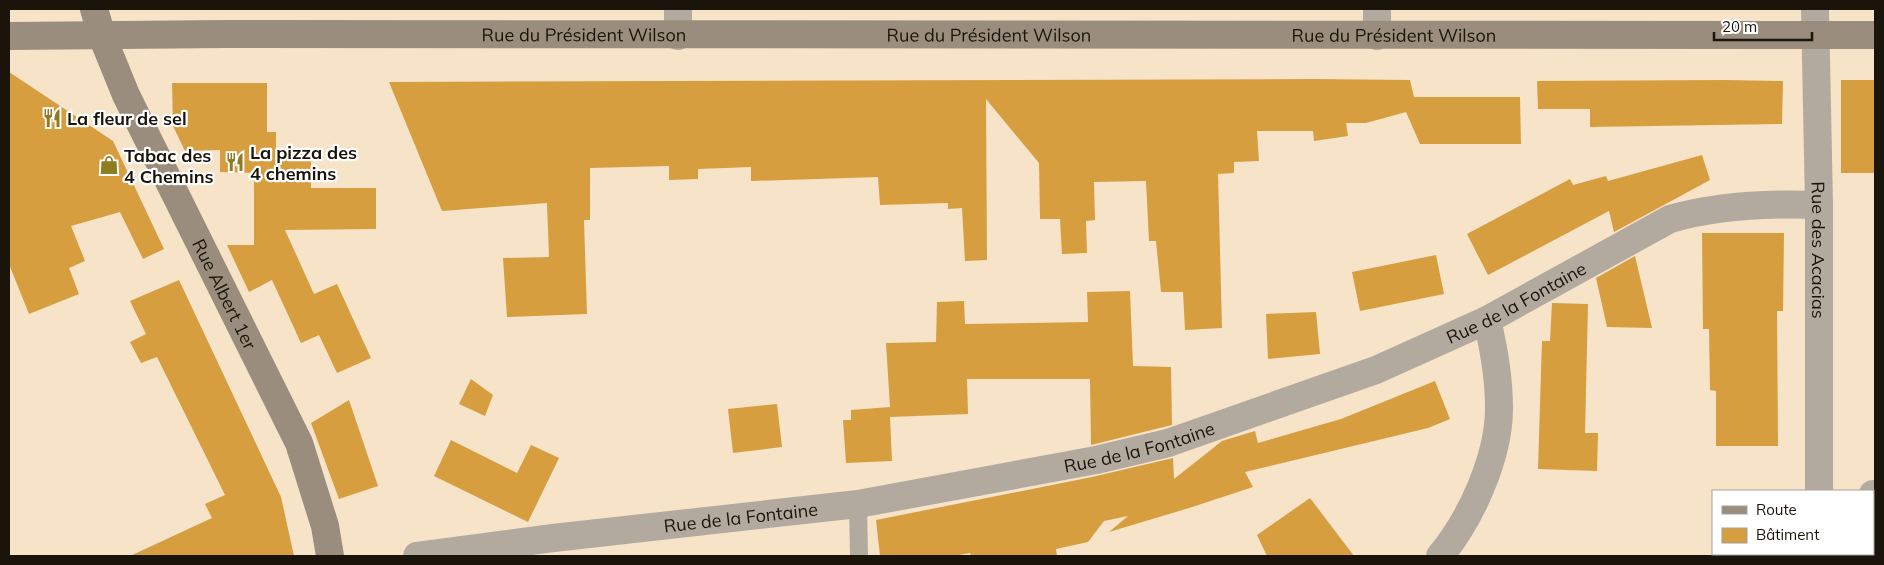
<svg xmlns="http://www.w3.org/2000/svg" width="1884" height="565" font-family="Mulish,sans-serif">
<rect width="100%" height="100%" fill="#f6e3c8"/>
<path fill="#d79e40" d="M9,72L113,141L164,249L143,259L120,212L71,226L85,261L69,268L79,294L29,314L9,264Z
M1312,79L1410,80L1414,97H1520L1521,144H1420L1406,112L1366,123H1346L1348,136L1314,141L1313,131H1257L1259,161L1234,162V173L1218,174L1222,328L1185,330L1183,292H1161L1156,241H1149L1146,181L1094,182L1095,220L1086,221L1087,253L1062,254L1060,219H1040L1039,163L986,99L987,260L965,261L962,208L948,209V203L880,205L878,177L751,181V167L698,169V179L669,180V166L590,168V220H584L587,314L507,317L503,258L549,257L547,203L442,211L389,82Z
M1723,80L1783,81L1782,124L1590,127V109H1538L1537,81Z
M1841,80H1875V173H1841Z
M172,83H267V132H276V150L311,149V188H376V229L285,230L314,294L337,284L371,358L337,373L319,335L301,343L272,280L249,292L227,245H254V173L220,172V150L185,151L173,126Z
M1702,155L1710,180L1614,232L1609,211L1488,275L1467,234L1570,179L1573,185L1606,176L1608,181Z
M1702,233H1784L1783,311H1777L1778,446H1716V391L1710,390L1709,329H1703Z
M1436,255L1444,294L1360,311L1352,272Z
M1635,256L1652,328L1607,327L1596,278Z
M179,280L281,497L294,556H130L212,518L205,504L225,495L157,357L141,363L130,342L146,334L130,301Z
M1130,291L1133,366L1171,367L1172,425L1091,445L1090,379H967L968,414L890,417L892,461L846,463L843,420H851V410L890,407L886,343L936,342L937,302L964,301L965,324L1088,322L1087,292Z
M1552,303L1588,304L1585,433H1598L1597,471L1538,469L1542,341H1550Z
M1316,312L1320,354L1268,359L1266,314Z
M471,379L493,395L485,416L459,404Z
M1435,381L1450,419L1428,428L1245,472L1253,487L1189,508L1109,532L1128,516L1104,521L1088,542L1056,549L1057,556H971L970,553L954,556H880L876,520L1092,477L1173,458L1174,479L1222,441L1255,431L1258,443L1341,419Z
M349,400L378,486L339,499L311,423Z
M777,404L782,447L733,453L728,409Z
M451,440L517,473L531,445L559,458L528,522L434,476Z
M1310,498L1354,556H1267L1257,535Z"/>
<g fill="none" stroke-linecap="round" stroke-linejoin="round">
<path stroke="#b3aa9f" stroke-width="18" d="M858,504L859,556"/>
<g stroke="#b3aa9f" stroke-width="28">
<path id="s1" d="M1815,9L1819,205V491"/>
<path d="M678,36V9"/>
<path d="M1377,36V9"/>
<path d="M1873,494H1875"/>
<path d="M1819,554V556"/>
<path id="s2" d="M417,556L553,538L858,504L1096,460L1168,443L1376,370L1487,320L1670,219C1718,205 1769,203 1819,205"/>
<path d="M1440,556C1471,519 1499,457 1499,408C1499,378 1494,349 1487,320"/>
</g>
<g stroke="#9a8d7d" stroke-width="28">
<path id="s3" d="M94,9L102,36L126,95L299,443L325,526L330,556"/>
<path id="s4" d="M9,36L226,34L1875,35"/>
</g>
</g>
<defs>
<g id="restaurant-bare" transform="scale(1.5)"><path d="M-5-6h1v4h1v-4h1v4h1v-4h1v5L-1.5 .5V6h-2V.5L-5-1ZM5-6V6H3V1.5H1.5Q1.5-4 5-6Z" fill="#8e7c22" stroke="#fff" stroke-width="2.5" paint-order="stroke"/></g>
<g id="shop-bare" transform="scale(1.5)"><path d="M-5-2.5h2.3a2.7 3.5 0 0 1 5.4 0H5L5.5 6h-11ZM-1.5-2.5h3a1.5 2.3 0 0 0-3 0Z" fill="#8e7c22" stroke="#fff" stroke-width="2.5" paint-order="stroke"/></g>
</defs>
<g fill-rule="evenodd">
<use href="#restaurant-bare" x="52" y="118"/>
<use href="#restaurant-bare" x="235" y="162"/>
<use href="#shop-bare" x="109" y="165"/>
</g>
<g text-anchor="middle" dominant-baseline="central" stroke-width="4.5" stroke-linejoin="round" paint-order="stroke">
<g font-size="18" fill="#1a140a" stroke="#fff">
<text stroke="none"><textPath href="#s4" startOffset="575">Rue du Président Wilson</textPath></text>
<text stroke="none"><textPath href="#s4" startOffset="980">Rue du Président Wilson</textPath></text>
<text stroke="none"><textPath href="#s4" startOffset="1385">Rue du Président Wilson</textPath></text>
<text stroke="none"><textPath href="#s1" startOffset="241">Rue des Acacias</textPath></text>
<text stroke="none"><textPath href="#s3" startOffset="314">Rue Albert 1er</textPath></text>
<text stroke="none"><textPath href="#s2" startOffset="1136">Rue de la Fontaine</textPath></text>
<text stroke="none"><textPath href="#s2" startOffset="731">Rue de la Fontaine</textPath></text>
<text stroke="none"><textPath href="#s2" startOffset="326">Rue de la Fontaine</textPath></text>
</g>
<g font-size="18" font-weight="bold" fill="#1a140a" stroke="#fff" text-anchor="start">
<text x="67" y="118">La fleur de sel</text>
<text x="250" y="152">La pizza des<tspan x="250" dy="21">4 chemins</tspan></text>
<text x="124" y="155">Tabac des<tspan x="124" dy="21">4 Chemins</tspan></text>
</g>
</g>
<rect width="1884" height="565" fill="none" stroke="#1a140a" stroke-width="20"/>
<rect x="1712" y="490" width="162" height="65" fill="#ffffff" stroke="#a3a19d"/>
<rect x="1722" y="506" width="25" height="8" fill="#9a8d7d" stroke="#a3a19d"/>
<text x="1756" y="515" font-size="15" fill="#1a140a">Route</text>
<rect x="1722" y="528" width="25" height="15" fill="#d79e40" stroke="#a3a19d"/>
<text x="1756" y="540" font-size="15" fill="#1a140a">Bâtiment</text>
<path d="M1714 32v8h98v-8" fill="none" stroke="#1a140a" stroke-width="2.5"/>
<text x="1722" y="32" font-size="15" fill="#1a140a" stroke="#ffffff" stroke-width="4" paint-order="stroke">20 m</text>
</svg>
